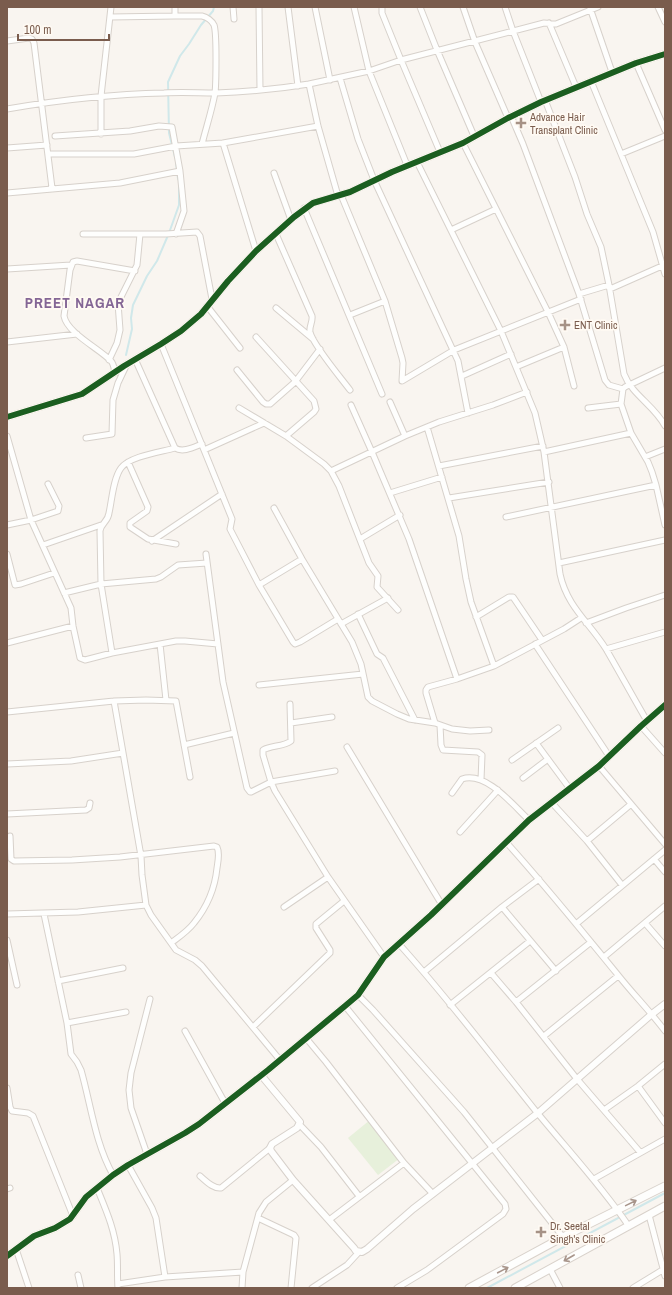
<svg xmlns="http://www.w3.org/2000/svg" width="672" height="1295" font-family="'Archivo Narrow',sans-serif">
<rect width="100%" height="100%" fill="#f9f5f0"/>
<path fill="#e7f0db" d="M370,1120L400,1158L378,1175L348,1138Z"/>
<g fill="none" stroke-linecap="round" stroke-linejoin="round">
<path stroke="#d0e8ea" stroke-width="2" d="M175,157L169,133L168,82L180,56L189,44L201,25L213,11L214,7
M176,163L178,179
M126,355L132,329L131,318L133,305L147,276L157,261L169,233L179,205V187
M487,1288L665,1193"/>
<g stroke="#d7d1cb" stroke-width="7">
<path id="minor" d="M175,7V16H202C207,17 212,21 214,25C217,33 216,84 215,93C212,110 206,128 202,144
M233,7L234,19
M259,7L260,90
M288,7L298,86
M315,7L330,80
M354,7L369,71L407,165
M382,7V13L401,60L440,152
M420,7L437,50L474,136
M463,7L475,42L508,118
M505,7L513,31L541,102
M658,7L665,22
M590,8L612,72
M110,17L175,16
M549,23L576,87
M7,41L29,38L32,39L34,43L52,188
M636,63L665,130
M340,78L358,139L374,180L458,361L468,413
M591,81L653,232L665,274
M545,100L575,177L587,214L601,247L609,285L624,374C632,395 655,406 665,426
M7,109C59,100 111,94 164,93C181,92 198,93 216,93C247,92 278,89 309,84
M511,116L523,144L579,294L605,380L609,385L623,389
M101,134V96L111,7
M55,136L130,131L159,126L172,127L180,171L184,211L176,234
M463,143L548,312L564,347L574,386
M7,148L47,145
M48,154H134L176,146L223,143
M621,154L665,136
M417,162L501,331L535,413L544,452L560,574C567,607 590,623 606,649C620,673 633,697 647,721
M274,173L291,220
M7,193L120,183L180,171
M341,195L385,301L402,358L403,363L402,381L454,350L581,299
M338,196L318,126L309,84L369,71L401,60L544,23L556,24L598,7
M304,208L382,394
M451,230L496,209
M83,234H166L197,232L200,236L212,299
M276,234L312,316C313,322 309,326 310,332C313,345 341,378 350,390
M256,251L223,143L318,126
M7,269L71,265
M610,289L662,266
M579,294L609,285
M207,306L240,348
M276,308L313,339
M350,315L385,301
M256,337L314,401L316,409L314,412L286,436
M7,342L77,334
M161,344L232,519L230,529L259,585L293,642L295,644L300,642L338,619
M135,359L175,448C183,453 194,447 202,444
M109,360L117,343L120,330L118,303L137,265L140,234
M516,367L564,347
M665,368L625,387L623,389L621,404L631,433L648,462L652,472L656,485L665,525
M237,370L263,402L266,404H270L295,382L320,349
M115,373C114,369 114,364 111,361C100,349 67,333 64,316L70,270L73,262L77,261L135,271
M462,376L511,354
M390,402L405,436
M351,405L372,452L409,539L457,679
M239,408L286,436L324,464L331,471L339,486L369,563L378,576L377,587L398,610
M588,408L621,404
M427,427L459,536L466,579L471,602L494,666
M7,436L31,520L71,608L73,626L80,658L85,660L112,653L176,641H185L218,644
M86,438L112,434L113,400L118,383L127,364
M204,450L264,423
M544,452L631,433
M645,457L665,449
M128,462L148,507L147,511L130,523V527L148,539L176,544
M439,466L543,446
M331,471L405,436L439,422L493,405L527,392
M390,493L442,477
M449,498L549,482
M274,508L302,559L352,642L361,664L368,697L372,701L397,714L409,719L435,723L452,729L470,731L489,730
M506,517L656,485
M7,525L31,520L58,511L59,506L48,484
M360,539L400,515
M152,541L222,494
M43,545L101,525
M7,554L15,585L21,584L54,573
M206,554L223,682L247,788L250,792H251L271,782L335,771
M559,563L665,540
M259,585L302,559
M64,593L101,584L156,579L161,577L178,565L207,563
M358,614L377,654L383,658L415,720
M476,617L509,597H513L542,640
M586,623L626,608L665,595
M341,624L388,598
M7,643L73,626
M160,644L166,700
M535,644L609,756
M606,649L665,632
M112,653L101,584L100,531C101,523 108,522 109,513C112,500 113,479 121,468C130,456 161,452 175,448
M259,685L363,674
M114,701L141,856L142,875L146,905L151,915L176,950L195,960L202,966L280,1060
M290,704L291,741C283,747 272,745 263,750V755L271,782L275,791L328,877L384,957
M7,712L114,701L146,700L176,701L190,777
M291,723L332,717
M435,723L426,693V690L428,687L457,679L494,666L564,629L581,618
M440,725L441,745L443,750L478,752L482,755L481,780
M641,726L665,753
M536,743L570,789
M184,745L234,733
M347,747L442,905
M512,760L558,728
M7,764L71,761L123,753
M599,766L665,844
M523,778L548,759
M452,793L462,779C486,771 513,805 529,820
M552,803L587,841L622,885
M7,814L86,810L89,808L90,803
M460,832L498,790
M10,836L11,859L14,861L72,860L120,857L214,846L217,847C220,853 218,861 217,868C215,888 207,907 194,923C188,931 179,937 171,943
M587,841L630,805
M506,842C545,885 581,930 618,975C633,994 650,1011 665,1031
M654,859L665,872
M284,907L328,877
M502,907L556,971
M7,914L78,912L146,905
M44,914L67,1023L71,1054L77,1062L81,1070C91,1105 95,1143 113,1175
M645,923L665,946
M576,924L665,850
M7,940L17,985
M399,944C447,997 490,1054 535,1110C566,1148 600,1184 628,1225
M604,957L665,906
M424,972L502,907L539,879
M491,973L516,1002L577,1079L640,1152
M58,981L123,968
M358,995L373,1010L464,1112L563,1237
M516,1002L591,942
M450,1005L530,941
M345,1006L505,1204L506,1209L503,1214L427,1270L397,1288
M67,1023L126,1012
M253,1027L330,953V950L316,928V924L344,901
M185,1031L225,1103
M544,1036L618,976
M306,1038L326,1062L404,1163L433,1194
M638,1086L665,1123
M7,1088L10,1107L12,1111L28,1113L33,1116L73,1216
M604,1110L638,1086L665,1064
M300,1125L321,1147L359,1196
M147,1154L131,1108L129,1090L131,1073L150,999
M128,1165L152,1208L156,1218L165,1277
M200,1176C206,1181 213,1189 221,1188L270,1148
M594,1179L665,1139
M97,1188C106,1210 115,1230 117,1254C118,1265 117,1277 118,1288
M7,1189L10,1188
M649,1215L665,1276
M258,1218L294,1235L296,1238L291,1288
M329,1220L404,1163
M16,1249L29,1288
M550,1269L560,1288
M78,1275L81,1288
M118,1284L165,1277L243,1272
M242,1288L243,1272L259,1213L266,1202L293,1180
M312,1288L347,1265L359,1252
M633,1288L664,1269"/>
</g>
<g stroke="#d7d1cb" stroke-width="8">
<path id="tertiary" d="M7,417L82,394L124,366L161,344L181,331L201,314L228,281L256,251L294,217L313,203L350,192L392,172L463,143L508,118L541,102L636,63L665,54
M261,1075L300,1122L297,1128L272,1144L270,1148L271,1151L293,1180L354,1248L356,1251L362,1252L367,1249L413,1209L538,1113L652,1014L665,1004
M7,1256L34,1236L55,1228L70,1219L86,1197L113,1175L128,1165L185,1133L199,1124L268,1070L345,1006L358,995L384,957L431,915L529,820L599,766L641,726L665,705"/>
</g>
<g stroke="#d9d2cb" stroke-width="9">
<path id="secondary" d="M469,1288L563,1237L665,1186
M515,1288L665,1206"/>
</g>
<use href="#minor" stroke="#fefefd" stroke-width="5"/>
<use href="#tertiary" stroke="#fefefd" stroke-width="6"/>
<use href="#secondary" stroke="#fefefd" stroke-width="7"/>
<g stroke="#fffaf3" stroke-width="8">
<path id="cycleway" d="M7,417L82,394L124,366L161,344L181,331L201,314L228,281L256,251L294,217L313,203L350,192L392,172L463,143L508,118L541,102L636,63L665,54
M7,1256L34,1236L55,1228L70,1219L86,1197L113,1175L128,1165L185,1133L199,1124L268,1070L345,1006L358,995L384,957L431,915L529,820L599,766L641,726L665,705"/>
</g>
<use href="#cycleway" stroke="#1b5e20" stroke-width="6"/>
</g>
<defs><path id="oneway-shaft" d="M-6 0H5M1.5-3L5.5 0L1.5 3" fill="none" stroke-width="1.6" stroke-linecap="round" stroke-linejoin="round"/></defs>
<g stroke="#a8958b">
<use href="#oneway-shaft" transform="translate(631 1203) rotate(-26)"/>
<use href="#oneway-shaft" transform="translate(569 1258) rotate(150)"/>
<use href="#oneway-shaft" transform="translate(503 1270) rotate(-28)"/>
</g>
<g fill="#a69286" stroke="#fffaf3" stroke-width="1.5">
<path d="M519 117h4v4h4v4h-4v4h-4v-4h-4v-4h4z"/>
<path d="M563 319h4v4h4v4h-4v4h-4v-4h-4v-4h4z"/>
<path d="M539 1226h4v4h4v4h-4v4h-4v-4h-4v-4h4z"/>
</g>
<g text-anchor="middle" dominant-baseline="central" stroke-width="3.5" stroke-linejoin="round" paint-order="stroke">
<g font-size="11" fill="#7a5c4d" stroke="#fffaf3" text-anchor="start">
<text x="530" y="117">Advance Hair<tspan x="530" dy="13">Transplant Clinic</tspan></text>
<text x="574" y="325">ENT Clinic</text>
<text x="550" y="1226">Dr. Seetal<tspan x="550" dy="13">Singh's Clinic</tspan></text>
</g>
<g font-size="15" font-weight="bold" letter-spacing="1" fill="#846695" stroke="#fffaf3">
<text x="75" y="302">PREET NAGAR</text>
</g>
</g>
<rect width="672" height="1295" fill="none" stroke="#7a5c4d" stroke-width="16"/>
<path d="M18 34v6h91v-6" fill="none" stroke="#7a5c4d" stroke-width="2"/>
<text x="24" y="34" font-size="12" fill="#7a5c4d" stroke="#fffaf3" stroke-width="3" paint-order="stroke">100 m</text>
</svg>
